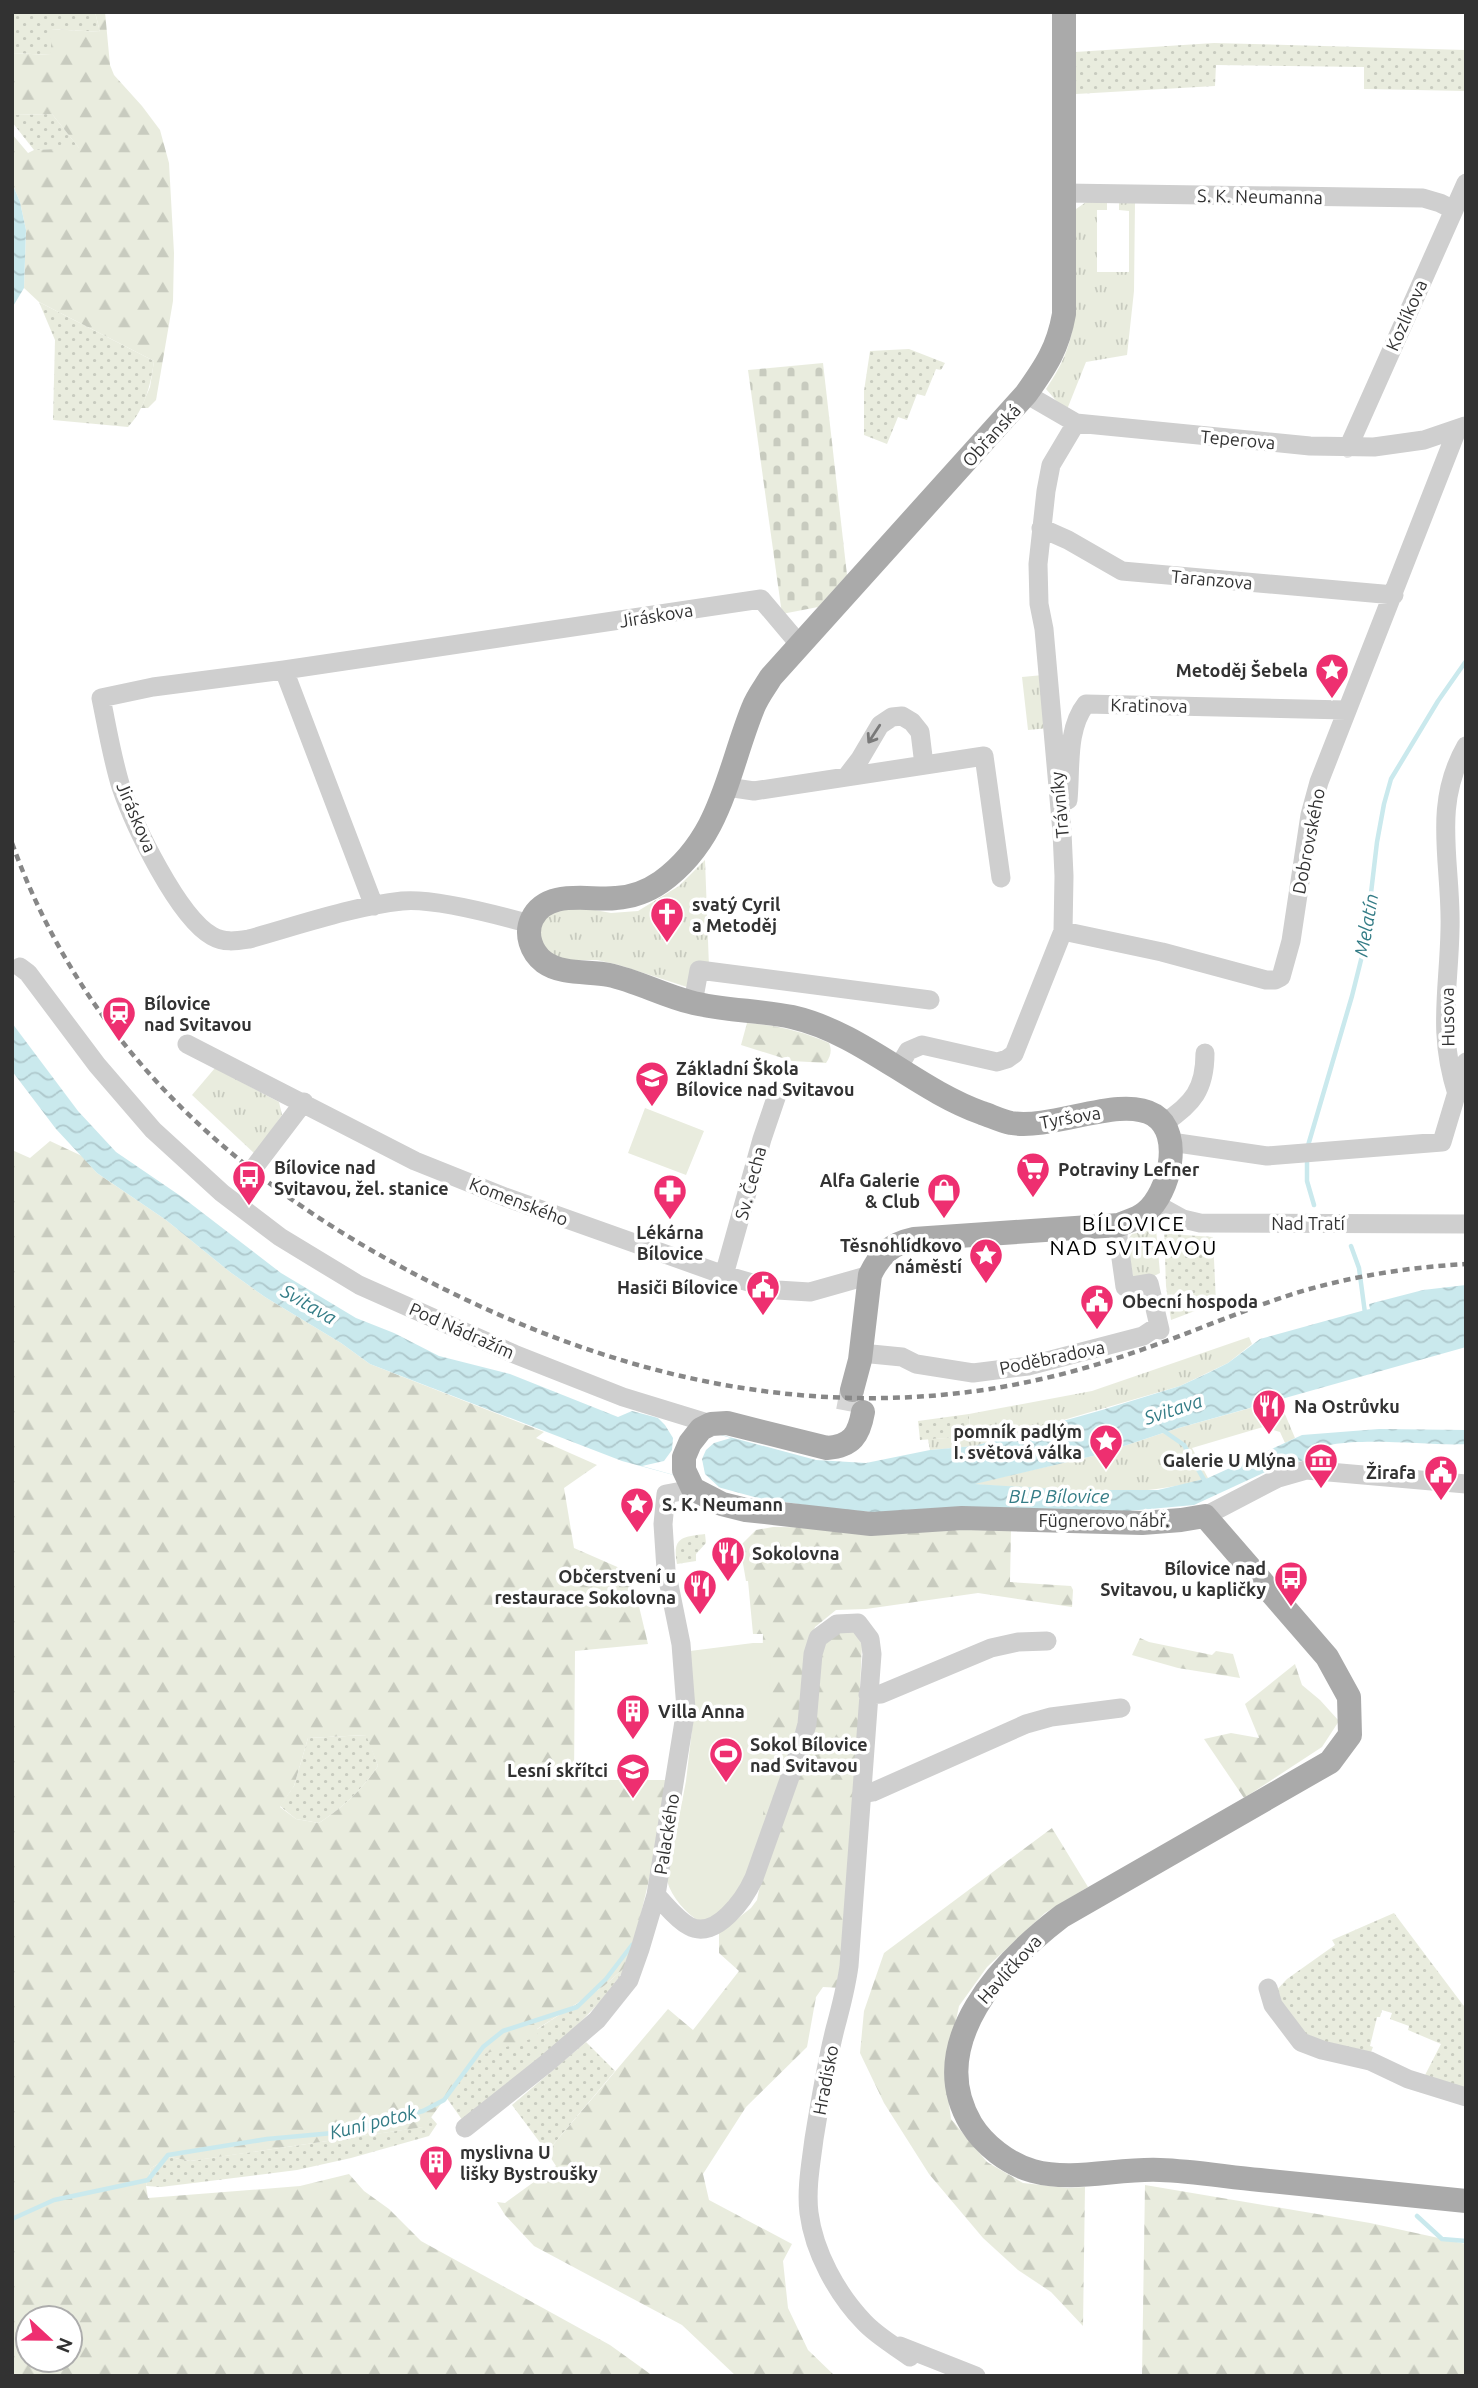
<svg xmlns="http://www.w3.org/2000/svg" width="1478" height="2388" font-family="Ubuntu,sans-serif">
<defs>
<pattern id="grass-dots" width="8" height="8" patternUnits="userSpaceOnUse" patternTransform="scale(1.75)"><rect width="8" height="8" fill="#e9ecde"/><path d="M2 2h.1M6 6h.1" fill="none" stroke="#c8cbbf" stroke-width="1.8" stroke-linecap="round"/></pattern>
<pattern id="forest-firs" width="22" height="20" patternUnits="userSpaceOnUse" patternTransform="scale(1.75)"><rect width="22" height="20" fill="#e9ecde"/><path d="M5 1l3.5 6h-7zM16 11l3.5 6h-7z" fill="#c8cbbf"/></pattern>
<pattern id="cemetery-stones" width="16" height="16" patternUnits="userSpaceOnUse" patternTransform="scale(1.75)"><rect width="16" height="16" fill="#e9ecde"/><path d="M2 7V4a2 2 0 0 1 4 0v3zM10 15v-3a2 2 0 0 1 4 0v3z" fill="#c8cbbf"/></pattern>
<pattern id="park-tufts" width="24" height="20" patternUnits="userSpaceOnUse" patternTransform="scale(1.75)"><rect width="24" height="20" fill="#e9ecde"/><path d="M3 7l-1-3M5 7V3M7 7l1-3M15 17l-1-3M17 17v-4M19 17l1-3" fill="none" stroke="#c8cbbf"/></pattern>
<pattern id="water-waves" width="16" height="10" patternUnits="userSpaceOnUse" patternTransform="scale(1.75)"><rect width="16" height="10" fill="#cae9ed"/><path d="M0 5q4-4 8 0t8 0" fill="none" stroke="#aec8cc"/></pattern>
</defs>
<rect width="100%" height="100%" fill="#fff"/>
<path fill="url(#grass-dots)" d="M12,12H95L100,32L52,29L51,55L12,53Z
M1214,43L1466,50V91L1364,89V67L1216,65L1215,86L1076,94L1075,52Z
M52,114L80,149L34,150L12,122V115Z
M39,302L154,361C151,384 145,409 128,427L53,420L55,340Z
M909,349L945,363L941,370L936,369L925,396L917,394L907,420L898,417L887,444L864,435V391L870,351Z
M1164,1228L1184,1235L1213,1237L1216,1303L1171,1320L1166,1286Z
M969,1414L970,1432L947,1438L920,1440L918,1421Z
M705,1534L706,1543L696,1554V1561L677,1564C672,1537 682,1537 705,1534Z
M367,1735L378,1766C362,1790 343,1807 319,1823L296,1819L280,1806L294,1786L308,1738Z
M1394,1913L1463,2005L1466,2007V2093L1423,2079L1441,2044L1408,2030L1409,2026L1390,2019L1392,2013L1382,2010L1380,2017H1377L1370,2046L1373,2047L1370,2055L1311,2042L1272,1995L1287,1979L1335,1945L1332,1940Z
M629,1964L601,2001L549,2054L463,2121L446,2097L475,2057L505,2046L536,2030L604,1986Z
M586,2042L615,2071L547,2152L512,2105Z
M431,2117L437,2124L429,2136L351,2158L297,2170L161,2187L146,2186L151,2168L170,2157L190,2161L423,2127Z"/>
<path fill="url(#forest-firs)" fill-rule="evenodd" d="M95,12H105L110,65L114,75L142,106L160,130L169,163L174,253L173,301L156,400L148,408H141L150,387L154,361L39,302L24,288L26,230L20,202L12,183V134L28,153L34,150L79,148L52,114L12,115V53L51,55V29L100,32Z
M747,1023C776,1025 802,1031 829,1043C832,1050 831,1056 826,1063L792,1061L741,1045Z
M50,1141L82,1156L97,1173L166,1220L230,1272L265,1297L341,1343L370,1364L544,1432L536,1438L597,1465L564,1488L574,1548L631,1573L648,1644L575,1651L574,1780H669L653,1863L629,1964L604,1986L537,2029V2037L475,2057L424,2127L190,2161L170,2157L151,2168L146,2186L148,2198L300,2186L349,2174L364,2191L389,2209L421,2241L610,2345L653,2376H12V1150L30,1158ZM366,1735L378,1766C362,1790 343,1807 319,1823L296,1819L280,1807L294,1786L308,1738ZM28,2318H70V2360H28Z
M773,1527L1011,1529L1010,1582L1071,1586L1073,1590L1072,1607L978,1593L866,1609L836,1610L815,1627L810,1645L796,1743L758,1848L763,1634H753L748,1581H746L740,1546L756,1530Z
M837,1630H855L862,1645L850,1907L842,1988L823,1987L816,1997L807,2047L746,2107L703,2174L709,2200L792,2244L783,2261L788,2308L808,2350L835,2376H736L682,2325L534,2246L505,2215L497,2202L505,2203L556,2166L547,2152L668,2009L693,2030L739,1971L719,1953V1933L751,1908L757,1900L765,1860L823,1643Z
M1140,1638L1149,1642L1212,1655L1216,1651L1233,1654L1240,1678L1178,1668L1132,1655Z
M1295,1664L1302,1685L1320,1700L1339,1721L1322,1747L1244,1798L1204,1739L1231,1733L1259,1738L1245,1704Z
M1052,1828L1088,1887L1045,1913L987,1967L959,2006L945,2073L951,2119L987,2162L1023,2183L1068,2188L1085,2187L1083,2326L1051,2292L1018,2270L983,2238L929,2174L884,2103L860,2053L864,2011L884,1953Z
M1145,2185L1370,2223L1466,2244V2376H1142Z"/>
<path fill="url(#cemetery-stones)" d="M823,363L847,575L818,607L782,614L748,370Z"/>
<path fill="url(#park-tufts)" d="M1089,200L1107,201V210H1097V272H1129V211L1119,210V203H1135L1134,291L1127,355L1086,362L1066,412L1046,389C1060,368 1069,350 1073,326L1076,209Z
M1043,675L1049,728L1028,730L1022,677Z
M705,860L709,967L690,988L619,965L597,960H562L542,952L539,924L544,914L574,906L611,913L638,911L679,886Z
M215,1068L279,1102L282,1115L255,1154L192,1095Z
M1156,1229L1160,1273L1150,1278L1133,1277L1127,1240L1132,1234Z
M1249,1337L1252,1344L1228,1363L1180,1386L974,1446L930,1450L928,1439L947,1438L970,1432L969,1414L1092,1391Z
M1279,1400L1295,1438L1285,1443L1280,1432L1263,1427L1192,1448L1208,1478C1132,1502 1050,1489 972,1484L1097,1455L1175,1429Z"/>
<path fill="#e9ecde" d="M645,1108L704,1131L686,1175L628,1153Z
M753,1643H771L767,1788L758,1848L742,1891L718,1916L700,1922C686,1913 672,1898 667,1881L686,1781L693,1721L690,1651Z"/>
<path fill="url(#water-waves)" d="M12,183L20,202L26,230L24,288L12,308Z
M12,1023L78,1111L116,1152L182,1197L281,1273L356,1318L394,1333L439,1356L510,1374L618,1417L632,1411L816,1460L866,1463L930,1450L974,1446L1102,1410L1180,1386L1206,1374L1228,1363L1260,1339L1365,1310L1370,1309L1369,1304L1423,1290L1466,1285V1347L1175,1429L1097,1455L975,1484L1071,1490H1158L1208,1478L1302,1435L1379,1429L1466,1430V1444C1428,1447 1331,1431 1304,1456L1305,1460L1272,1469L1194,1505L1128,1511L883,1513L824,1508L758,1498L622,1461L370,1364L341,1343L265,1297L230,1272L166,1220L97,1173L56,1129L12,1071Z"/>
<path fill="#fff" d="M657,1417L731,1438L714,1443L706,1450L702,1459L705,1474L720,1488L642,1466L664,1461L672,1450L673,1438L665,1425Z"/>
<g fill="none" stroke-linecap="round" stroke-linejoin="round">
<path stroke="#cae9ed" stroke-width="4.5" d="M1307,1149L1352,996L1365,944L1377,842L1384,804L1391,779L1438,701L1466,661
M1307,1158V1181L1314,1205
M1351,1246L1359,1268L1365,1313
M1161,1429L1184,1445L1206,1483
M1417,2216L1442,2239L1466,2241
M12,2219L54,2200L148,2180L168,2155L267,2139L344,2132L423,2111L444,2100L483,2047L503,2031L577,2007L606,1979L632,1945"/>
<path stroke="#d6d6d6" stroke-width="19" stroke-dasharray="19 10" stroke-linecap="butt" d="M242,1184L256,1165"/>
<path stroke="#d6d6d6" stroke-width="24" stroke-dasharray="24 12" stroke-linecap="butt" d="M848,1411L852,1390"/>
<path stroke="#cfcfcf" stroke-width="19" d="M1064,193L1423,198L1440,203L1454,210
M1026,394L1076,423L1310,446L1374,447L1424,440L1465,426
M1348,448L1466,183
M1041,528L1068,540L1122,571L1394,595
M284,670L374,906
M847,776L860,759L880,725L892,717L902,716L912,722L920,732L924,765
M727,787L754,791L984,756L1001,878
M1068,800C1071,769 1066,729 1086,704L1346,710
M530,924C498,915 433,898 402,901C354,906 296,926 249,939C236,941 224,943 212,936C178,917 134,825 121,787C112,758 107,727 101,698L153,687L284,670L761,599L800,645
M1063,931L1162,952L1266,980H1275L1281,977L1291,941L1310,815L1319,782L1457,430
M20,967L28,973L97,1065L153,1130L222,1193L280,1237L359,1285L514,1354L623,1397L711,1424
M693,1003L699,970L930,1000
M187,1044L415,1161L505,1197L724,1275L777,1290L810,1292L870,1275
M898,1068L908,1051L922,1045L997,1062L1007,1059L1014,1054L1063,931L1064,876L1062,832L1044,629L1039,604L1038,564L1046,491L1051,465L1076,423
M1457,1094C1437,1032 1449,990 1450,929C1452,864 1431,807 1466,746
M1164,1123C1193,1104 1205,1089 1205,1053
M1171,1142L1267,1156L1442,1142L1466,1062
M256,1165L304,1102
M1154,1203L1183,1219L1200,1223L1466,1224
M1119,1225L1118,1237L1125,1287L1149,1283L1160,1330
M724,1275L762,1139L778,1092
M861,1353L902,1357L916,1364L973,1373L1028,1366L1143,1336L1158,1326
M1205,1516L1278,1478L1306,1470L1466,1484
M868,1695L881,1694L991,1648L1018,1642L1047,1641
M862,1794L873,1792L1026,1724L1051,1717L1121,1708
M656,1895C666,1905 676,1919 689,1926C716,1941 745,1898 754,1878L801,1746L807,1724L813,1654L818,1638L837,1624L858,1623L870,1639L872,1654L849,1966C846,1988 841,2007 835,2029C826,2065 820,2102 814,2139C811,2163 806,2189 809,2213C814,2252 837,2294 864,2322C877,2336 895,2346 910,2357
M1268,1988L1273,2005L1301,2042L1322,2050L1370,2061L1408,2079L1466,2097
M465,2128L547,2063L597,2020L629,1980L640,1949L656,1895L686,1709L681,1644L666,1570L663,1524L666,1494L693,1489
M900,2346L976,2376"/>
<path stroke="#aaa" stroke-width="24" d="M852,1390L860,1360L870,1275C880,1254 891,1244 914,1239L1119,1225C1128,1221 1138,1219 1146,1212C1169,1193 1184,1134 1154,1115C1120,1095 1054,1130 1011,1123C1001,1121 991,1116 982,1113C915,1089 862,1033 792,1017C759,1010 723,1011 690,1002C662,995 637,981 609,975C589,971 562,975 544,962C531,952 525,934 532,919C547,888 590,901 616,898C632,897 648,891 661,882C722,838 727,772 753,708C757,697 765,687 771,677L1026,394C1046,366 1058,348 1064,314V12
M863,1412C859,1435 852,1446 827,1448L727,1423L711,1424L701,1429L690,1443L684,1457V1470L693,1489L722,1504L746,1510L871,1524L962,1518L1142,1523L1181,1520L1205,1516L1327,1657L1349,1697L1350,1735L1330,1762L1062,1916C1003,1961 923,2043 971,2124C984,2145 1008,2164 1033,2171C1073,2182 1118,2168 1160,2170C1193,2171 1227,2177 1260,2180C1329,2187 1397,2194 1466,2201"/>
<path stroke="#878787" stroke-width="4.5" stroke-dasharray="7 5" stroke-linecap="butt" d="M12,843C87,1052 244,1189 438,1286C611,1373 795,1419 990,1389C1040,1381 1090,1368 1138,1351C1194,1332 1249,1307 1306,1290C1359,1275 1412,1267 1466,1264"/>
</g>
<defs><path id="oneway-shaft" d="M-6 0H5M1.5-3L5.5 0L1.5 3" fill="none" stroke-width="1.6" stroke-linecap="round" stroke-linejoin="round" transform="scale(1.75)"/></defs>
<use stroke="#797979" href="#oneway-shaft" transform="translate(874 734) rotate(123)"/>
<defs>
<g id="sight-pin" transform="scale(1.75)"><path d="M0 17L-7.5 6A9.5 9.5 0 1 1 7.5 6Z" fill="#ee2f70" stroke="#fff"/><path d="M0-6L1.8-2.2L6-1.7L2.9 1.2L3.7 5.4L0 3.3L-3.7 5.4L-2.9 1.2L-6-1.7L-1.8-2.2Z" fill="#fff"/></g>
<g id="church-pin" transform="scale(1.75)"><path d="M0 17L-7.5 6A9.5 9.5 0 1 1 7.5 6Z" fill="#ee2f70" stroke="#fff"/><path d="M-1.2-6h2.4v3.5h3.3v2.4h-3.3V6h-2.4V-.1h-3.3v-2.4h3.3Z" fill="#fff"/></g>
<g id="station-pin" transform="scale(1.75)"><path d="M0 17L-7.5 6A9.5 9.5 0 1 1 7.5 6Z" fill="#ee2f70" stroke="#fff"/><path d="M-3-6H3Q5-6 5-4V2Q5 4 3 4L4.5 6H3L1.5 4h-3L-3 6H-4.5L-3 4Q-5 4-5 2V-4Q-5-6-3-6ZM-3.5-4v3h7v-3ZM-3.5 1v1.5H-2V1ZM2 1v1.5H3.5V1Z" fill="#fff"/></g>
<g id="school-pin" transform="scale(1.75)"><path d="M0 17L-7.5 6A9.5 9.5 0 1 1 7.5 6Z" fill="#ee2f70" stroke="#fff"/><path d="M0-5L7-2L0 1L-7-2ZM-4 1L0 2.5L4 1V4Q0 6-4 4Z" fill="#fff"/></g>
<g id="supermarket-pin" transform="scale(1.75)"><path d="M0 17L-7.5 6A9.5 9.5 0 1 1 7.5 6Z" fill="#ee2f70" stroke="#fff"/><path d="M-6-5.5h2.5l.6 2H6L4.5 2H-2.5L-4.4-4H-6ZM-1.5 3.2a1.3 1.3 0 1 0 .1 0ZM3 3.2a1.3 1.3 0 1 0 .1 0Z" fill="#fff"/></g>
<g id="bus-pin" transform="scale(1.75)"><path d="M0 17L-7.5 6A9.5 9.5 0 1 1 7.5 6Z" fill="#ee2f70" stroke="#fff"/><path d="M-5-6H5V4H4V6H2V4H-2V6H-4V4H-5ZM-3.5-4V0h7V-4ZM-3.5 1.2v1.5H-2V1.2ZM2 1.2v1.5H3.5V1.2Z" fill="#fff"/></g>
<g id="shop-pin" transform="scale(1.75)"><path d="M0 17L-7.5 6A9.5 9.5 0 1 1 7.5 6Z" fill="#ee2f70" stroke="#fff"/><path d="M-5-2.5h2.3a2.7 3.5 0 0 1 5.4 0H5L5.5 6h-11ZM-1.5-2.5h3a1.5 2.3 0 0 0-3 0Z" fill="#fff"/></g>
<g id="pharmacy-pin" transform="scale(1.75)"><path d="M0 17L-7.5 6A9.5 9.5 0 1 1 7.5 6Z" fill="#ee2f70" stroke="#fff"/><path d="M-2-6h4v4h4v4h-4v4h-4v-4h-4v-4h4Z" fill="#fff"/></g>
<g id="civic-pin" transform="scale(1.75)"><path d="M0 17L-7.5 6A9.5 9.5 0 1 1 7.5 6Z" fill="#ee2f70" stroke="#fff"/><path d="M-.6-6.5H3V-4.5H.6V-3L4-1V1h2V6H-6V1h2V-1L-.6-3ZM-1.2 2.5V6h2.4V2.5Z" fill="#fff"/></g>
<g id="restaurant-pin" transform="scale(1.75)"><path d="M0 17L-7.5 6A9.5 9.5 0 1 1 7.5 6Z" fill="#ee2f70" stroke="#fff"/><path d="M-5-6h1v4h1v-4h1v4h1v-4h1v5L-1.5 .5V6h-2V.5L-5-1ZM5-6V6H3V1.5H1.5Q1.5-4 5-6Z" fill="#fff"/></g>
<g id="museum-pin" transform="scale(1.75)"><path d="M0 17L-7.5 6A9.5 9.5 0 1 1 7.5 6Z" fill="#ee2f70" stroke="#fff"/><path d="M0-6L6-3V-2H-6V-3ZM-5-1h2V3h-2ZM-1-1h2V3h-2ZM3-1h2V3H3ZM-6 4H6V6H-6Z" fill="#fff"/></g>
<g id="building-pin" transform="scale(1.75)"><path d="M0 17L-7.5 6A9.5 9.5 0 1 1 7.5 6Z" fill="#ee2f70" stroke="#fff"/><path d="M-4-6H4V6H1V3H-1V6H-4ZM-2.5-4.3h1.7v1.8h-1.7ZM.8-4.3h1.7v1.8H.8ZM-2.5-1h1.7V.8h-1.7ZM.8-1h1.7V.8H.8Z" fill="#fff"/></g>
<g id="stadium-pin" transform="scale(1.75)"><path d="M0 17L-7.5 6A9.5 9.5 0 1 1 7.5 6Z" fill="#ee2f70" stroke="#fff"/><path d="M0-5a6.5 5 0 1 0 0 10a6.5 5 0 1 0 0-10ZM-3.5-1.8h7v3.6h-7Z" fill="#fff"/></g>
</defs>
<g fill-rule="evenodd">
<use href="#sight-pin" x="1332" y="670"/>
<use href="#church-pin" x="667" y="914"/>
<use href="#station-pin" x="119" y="1013"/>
<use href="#school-pin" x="652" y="1078"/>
<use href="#supermarket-pin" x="1033" y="1169"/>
<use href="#bus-pin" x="249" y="1177"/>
<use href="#shop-pin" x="944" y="1190"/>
<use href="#pharmacy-pin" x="670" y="1191"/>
<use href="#sight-pin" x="986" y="1255"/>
<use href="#civic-pin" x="763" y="1287"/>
<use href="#civic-pin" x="1097" y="1301"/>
<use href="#restaurant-pin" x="1269" y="1406"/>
<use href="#sight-pin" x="1106" y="1441"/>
<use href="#museum-pin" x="1321" y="1460"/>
<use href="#civic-pin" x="1441" y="1472"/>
<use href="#sight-pin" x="637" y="1504"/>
<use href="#restaurant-pin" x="728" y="1553"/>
<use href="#bus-pin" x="1291" y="1578"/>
<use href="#restaurant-pin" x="700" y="1586"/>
<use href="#building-pin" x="633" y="1711"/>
<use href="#stadium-pin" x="726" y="1754"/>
<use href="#school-pin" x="633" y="1770"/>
<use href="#building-pin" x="436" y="2162"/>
</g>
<g text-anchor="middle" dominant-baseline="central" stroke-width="7" stroke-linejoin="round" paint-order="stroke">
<g font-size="18" fill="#323232" stroke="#fff">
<text transform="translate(1260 196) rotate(1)">S. K. Neumanna</text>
<text transform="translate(1406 315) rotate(-66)">Kozlíkova</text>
<text transform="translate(991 435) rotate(-48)">Obřanská</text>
<text transform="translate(1238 439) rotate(5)">Teperova</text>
<text transform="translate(1212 579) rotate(5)">Taranzova</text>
<text transform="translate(656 615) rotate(-9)">Jiráskova</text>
<text transform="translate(1149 705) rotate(1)">Kratinova</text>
<text transform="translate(1059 805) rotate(-95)">Trávníky</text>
<text transform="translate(137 817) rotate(67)">Jiráskova</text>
<text transform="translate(1308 841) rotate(-79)">Dobrovského</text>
<text transform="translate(1447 1017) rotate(-91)">Husova</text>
<text transform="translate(1070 1117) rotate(-10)">Tyršova</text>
<text transform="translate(750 1183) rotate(-75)">Sv. Čecha</text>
<text transform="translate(519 1201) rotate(21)">Komenského</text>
<text x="1308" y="1223">Nad Tratí</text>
<text transform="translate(462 1330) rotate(24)">Pod Nádražím</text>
<text transform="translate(1052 1357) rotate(-12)">Poděbradova</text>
<text x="1104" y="1520">Fügnerovo nábř.</text>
<text transform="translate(666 1834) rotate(-81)">Palackého</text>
<text transform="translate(1009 1969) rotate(-48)">Havlíčkova</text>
<text transform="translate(825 2080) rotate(-79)">Hradisko</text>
</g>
<g font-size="18" font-weight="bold" fill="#323232" stroke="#fff" text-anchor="start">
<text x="1308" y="670" text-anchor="end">Metoděj Šebela</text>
<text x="692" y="904">svatý Cyril<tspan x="692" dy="21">a Metoděj</tspan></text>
<text x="144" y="1003">Bílovice<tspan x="144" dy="21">nad Svitavou</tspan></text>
<text x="676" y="1068">Základní Škola<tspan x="676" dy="21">Bílovice nad Svitavou</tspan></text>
<text x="274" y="1167">Bílovice nad<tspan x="274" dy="21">Svitavou, žel. stanice</tspan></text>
<text x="1058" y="1169">Potraviny Lefner</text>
<text x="920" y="1180" text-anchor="end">Alfa Galerie<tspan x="920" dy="21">&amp; Club</tspan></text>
<text x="670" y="1232" text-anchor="middle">Lékárna<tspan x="670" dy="21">Bílovice</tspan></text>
<text x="962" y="1245" text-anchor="end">Těsnohlídkovo<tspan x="962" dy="21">náměstí</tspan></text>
<text x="738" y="1287" text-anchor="end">Hasiči Bílovice</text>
<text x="1122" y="1301">Obecní hospoda</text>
<text x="1294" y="1406">Na Ostrůvku</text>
<text x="1082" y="1431" text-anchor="end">pomník padlým<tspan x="1082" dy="21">I. světová válka</tspan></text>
<text x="1296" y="1460" text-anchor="end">Galerie U Mlýna</text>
<text x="1416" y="1472" text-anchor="end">Žirafa</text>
<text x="662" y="1504">S. K. Neumann</text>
<text x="752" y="1553">Sokolovna</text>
<text x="1266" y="1568" text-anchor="end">Bílovice nad<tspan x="1266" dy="21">Svitavou, u kapličky</tspan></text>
<text x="676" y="1576" text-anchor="end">Občerstvení u<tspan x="676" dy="21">restaurace Sokolovna</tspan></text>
<text x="658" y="1711">Villa Anna</text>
<text x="750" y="1744">Sokol Bílovice<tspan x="750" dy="21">nad Svitavou</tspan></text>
<text x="608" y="1770" text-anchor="end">Lesní skřítci</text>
<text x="460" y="2152">myslivna U<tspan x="460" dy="21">lišky Bystroušky</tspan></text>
</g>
<g font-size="19" font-style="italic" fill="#347c86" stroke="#fff">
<text transform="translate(1366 925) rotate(-80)">Melatín</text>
<text transform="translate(309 1304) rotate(30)">Svitava</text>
<text transform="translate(1173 1409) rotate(-18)">Svitava</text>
<text x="1059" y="1496">BLP Bílovice</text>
<text transform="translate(373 2122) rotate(-14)">Kuní potok</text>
</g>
<g font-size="21" letter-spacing="2" fill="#000" stroke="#fff">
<text x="1134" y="1223">BÍLOVICE<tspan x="1134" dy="24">NAD SVITAVOU</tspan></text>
</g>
</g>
<rect width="1478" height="2388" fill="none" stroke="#323232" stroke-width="28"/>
<g transform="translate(49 2339) rotate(112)"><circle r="33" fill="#ffffff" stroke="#adadad" stroke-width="2"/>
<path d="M0-5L12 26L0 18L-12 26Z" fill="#ee2f70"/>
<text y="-10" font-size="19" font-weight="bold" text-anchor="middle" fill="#323232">N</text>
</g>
</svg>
